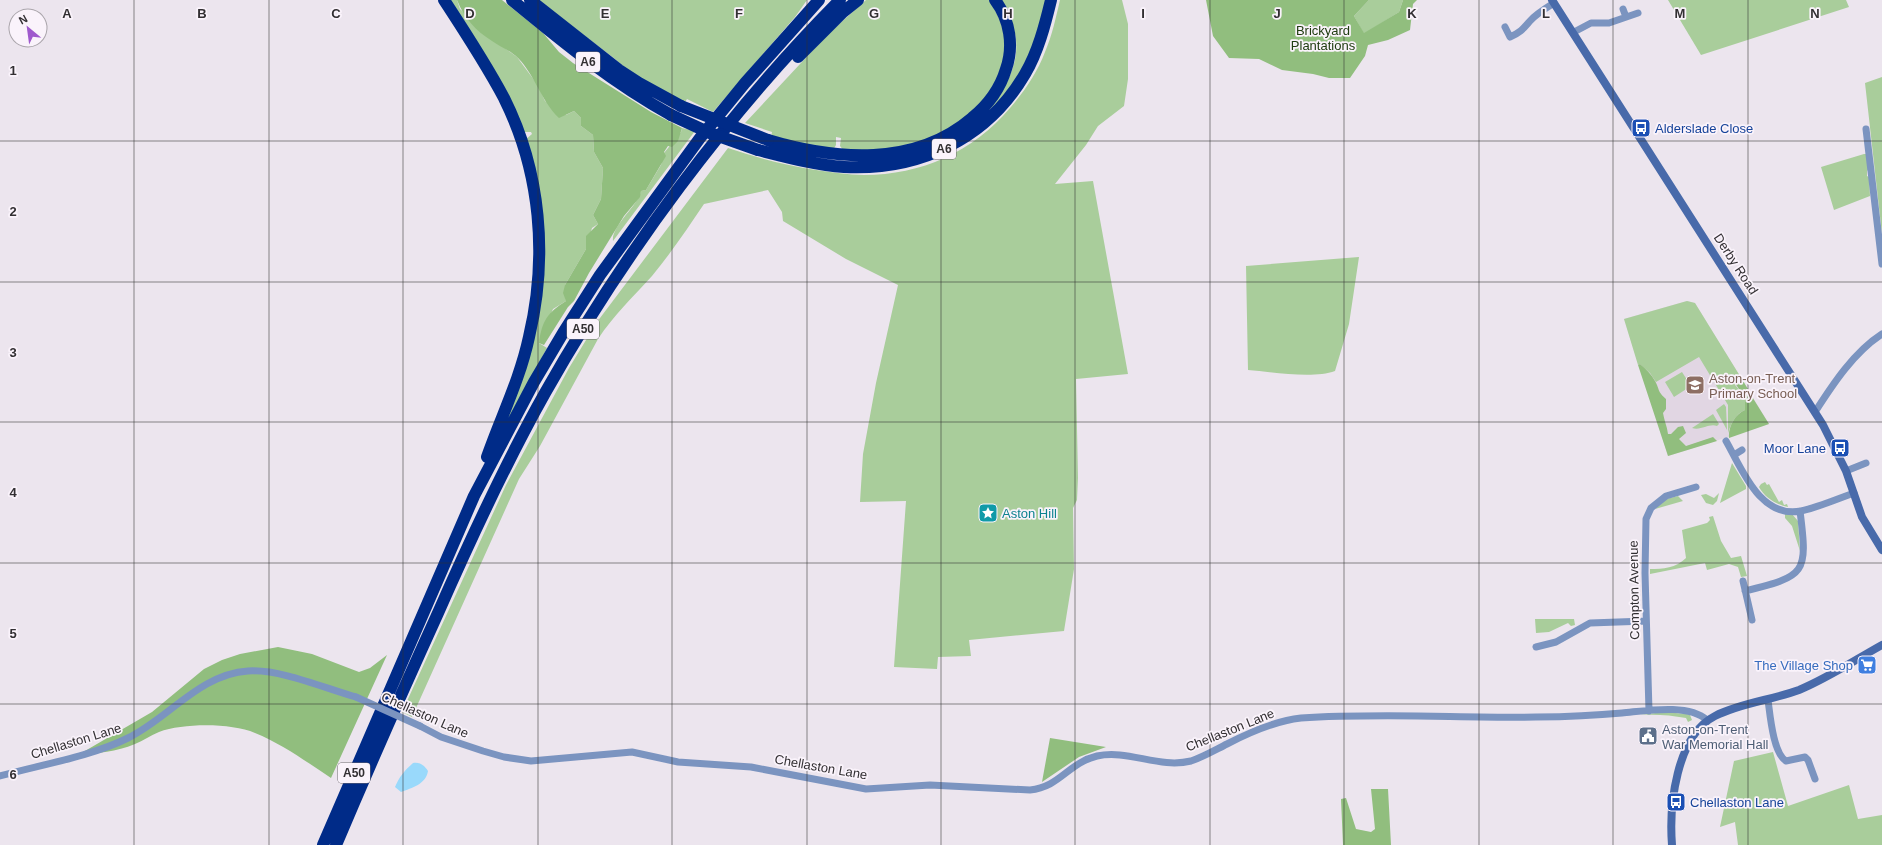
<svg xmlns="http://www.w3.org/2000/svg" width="1882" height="845" font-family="Helvetica,sans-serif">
<rect width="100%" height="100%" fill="#ece5ee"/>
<path fill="#e1d6e3" d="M1687,301L1695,303L1769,424L1668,456L1624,319Z"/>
<path fill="#a9cd9b" d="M448,0H457L460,9L506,49L517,57L537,84L545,101L566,115L574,111L581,118V126L593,135L594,152L603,168L601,199L593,215L598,224L592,228L586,249L565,285L566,301L553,309L539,343L547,348L505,425L542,288L525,140L532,134L531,132H523Z
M538,0H807L795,17L713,112L687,99L684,104L632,74L615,59Z
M866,0H989C997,13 1005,27 1005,42C1005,89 965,127 923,141C897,150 871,150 844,151L840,146L841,138L836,137V145L833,150L771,137L772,132L745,123L828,34Z
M1000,0H1046C1040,23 1034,46 1023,67C1013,86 999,101 985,116C1001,94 1019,69 1016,40C1015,26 1006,12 1000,0Z
M1060,0H1122L1128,24V79L1124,106L1098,126L1086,145L1055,184L1093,181L1128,374L1076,379L1078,478L1077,500L1073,508L1074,569L1064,631L969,640L971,656L938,657L937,669L894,667L906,501L860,502L863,454L876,383L898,285L846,259L783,221L782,212L768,190L704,204C687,229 671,253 652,276C633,297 613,316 598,339L540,446L519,479L412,717L402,712L506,485L569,368L597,322L728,148C757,158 786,165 816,170C832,172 848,175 864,175C921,175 973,152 1010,108C1024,92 1037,73 1045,52C1052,36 1056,17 1060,0Z
M1369,0H1403L1399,12L1364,34L1354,16Z
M1668,0H1846L1849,7L1701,55Z
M1882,77V234L1865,83Z
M682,128L695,131L613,241C611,226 638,206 641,191L646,190L661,165L664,153L681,132Z
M1864,154H1867L1868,170L1867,171V176L1869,177L1870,196L1834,210L1821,167Z
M1359,257L1349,324L1335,371C1313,379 1272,372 1248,370L1246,266Z
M1687,301L1695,303L1740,376L1735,385L1741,392L1745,391L1751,395L1745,402V410C1735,414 1731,424 1728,433V405L1699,357L1656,382L1650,373L1640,364L1638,365L1624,319Z
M1682,372L1691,386L1674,397L1665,382Z
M1724,404L1726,407L1727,430L1716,410Z
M1713,414L1719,424L1717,426C1709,423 1701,431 1692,428Z
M1732,463L1746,486V489L1720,503Z
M1765,482L1767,485L1769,484L1779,502L1782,500L1784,505L1787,504L1788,507C1777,505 1765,498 1759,487L1761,484Z
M1719,493L1717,501L1713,505L1706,503L1701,495L1706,494L1714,498Z
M1678,496L1683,501L1655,509L1666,499Z
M1785,514H1792L1798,521L1800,551L1792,526L1785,518Z
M1713,516L1721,541L1731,558L1741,556L1747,576L1741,577L1738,567L1729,564L1707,570L1705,563L1650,574V569C1663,569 1676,568 1686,558L1682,530L1707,523L1710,520L1709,517Z
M1535,619H1574L1575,625L1571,626L1568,623L1549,632L1536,633Z
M1663,712L1687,714L1690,715L1692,720L1688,722L1686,718C1671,715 1655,714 1640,715Z
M1773,752L1788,806L1849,785L1858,819L1882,815V845H1738L1735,822L1720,827L1734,761Z"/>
<path fill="#91be7e" d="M457,0H502L543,33L559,52L573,63L651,112L682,128L678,141L672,147L668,146L664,152L666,156L646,190L641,191L640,197L624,216L589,273L574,301L568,307L544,345L539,343C542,321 547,313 566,301L563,293L565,285L586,249V236L598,224L593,215L601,199L603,168L594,152L593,135L581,126V118L574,111L559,118C541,101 535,75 518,58C510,50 500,47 492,41C476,31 464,18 457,0Z
M1206,0H1369L1354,16L1364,33L1399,12L1403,0H1417L1413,4L1410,30L1388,40L1368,45L1365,56L1350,78H1329L1313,74L1282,70L1259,59L1229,58L1213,36Z
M1640,364C1646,369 1651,374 1655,381C1660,390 1657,391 1666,399V409L1663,413C1664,420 1667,426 1668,434H1671L1678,427L1683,426L1686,433L1679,439L1686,446L1713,437L1717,441L1668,456L1638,365Z
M1740,376L1751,394L1745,391L1741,392L1733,380Z
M1751,395L1769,424L1729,438C1728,427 1735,414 1745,410V402Z
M278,647L312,654L359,672L370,668L387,655L331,778C307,762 282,744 255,733C231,723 184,723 159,732C151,735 143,741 135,744C116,752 98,753 78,755L152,712L204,669L222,660L240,654Z
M1050,738L1106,747L1079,757L1042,782Z
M1371,789H1388L1391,845H1343L1341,799L1346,798L1356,829L1371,832L1375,829Z"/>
<path fill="#99d9fb" d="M413,763C420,762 424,765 428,771C426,784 412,788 401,792L395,787C399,777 405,770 413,763Z"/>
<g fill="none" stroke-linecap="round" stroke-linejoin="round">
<path stroke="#7b94c0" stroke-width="7" d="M1623,9L1626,17
M1505,27L1510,37C1521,32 1523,29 1530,21C1536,14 1546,8 1554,3
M1574,32L1591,23H1609L1638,13
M1866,129L1882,264
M1815,412C1833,384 1854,352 1882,334
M1726,441C1742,469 1760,519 1801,511C1819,507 1837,499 1854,493
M1734,455L1742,450
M1846,471L1866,463
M1743,581L1752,620
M1745,591C1806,576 1808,574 1800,511
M1536,647L1556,642L1590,623L1646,621
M1768,700C1770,714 1773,753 1786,761L1805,757L1808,760L1815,779
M1649,711L1645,573L1646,519L1651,508L1666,496L1696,487
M420,726L441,737L483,751L504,757L531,761L632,752L678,762L751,767L866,789L930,785L1030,790C1060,787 1068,763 1097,756C1128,749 1159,769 1191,761C1203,757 1215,750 1227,744C1250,732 1275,721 1301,718C1408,711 1515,723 1622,713C1645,711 1688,703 1707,720
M0,776C40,765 92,756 128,738C169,718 200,674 248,671C281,669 324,688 356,697"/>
<path stroke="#486aaa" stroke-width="8" d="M1552,0L1823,425L1846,471L1862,517L1882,550
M1672,845C1669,806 1676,736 1715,716C1740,703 1772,700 1799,690C1828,678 1855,660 1882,645"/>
<path stroke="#002b88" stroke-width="12" d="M444,0C465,32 486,64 504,98C541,172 548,257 529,337C520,379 501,417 487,457
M512,0C563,42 613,83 671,115
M530,0L619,70L639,83L681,106
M798,57L843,12L858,0
M768,140C835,160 915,167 972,118C988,105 1000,89 1006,69C1014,46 1010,20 995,0
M758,150C786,157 815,165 844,167C919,171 987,139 1025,74C1038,52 1045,25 1051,0
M323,845L474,496L534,382L563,333L600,275L700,138L745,83L819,0
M336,845C369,767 403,690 438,613C471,538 505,464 545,393C624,253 727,114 840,0"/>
<path stroke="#7b94c0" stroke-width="7" d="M356,697L420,726"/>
<path stroke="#002b88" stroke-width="12" d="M681,106L768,140
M671,115L710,133L758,150"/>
</g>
<path fill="none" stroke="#322f32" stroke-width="1" stroke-opacity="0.55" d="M134,0V845M269,0V845M403,0V845M538,0V845M672,0V845M807,0V845M941,0V845M1075,0V845M1210,0V845M1344,0V845M1479,0V845M1613,0V845M1748,0V845M0,141H1882M0,282H1882M0,422H1882M0,563H1882M0,704H1882"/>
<defs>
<g id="bus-square" transform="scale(1)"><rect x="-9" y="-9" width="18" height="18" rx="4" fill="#1a4fb4" stroke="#faf3fb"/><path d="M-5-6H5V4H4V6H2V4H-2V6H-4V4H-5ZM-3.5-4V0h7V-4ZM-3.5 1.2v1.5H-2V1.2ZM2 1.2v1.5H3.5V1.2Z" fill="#fff"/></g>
<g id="school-square" transform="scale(1)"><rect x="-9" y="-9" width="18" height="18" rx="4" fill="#8d6e63" stroke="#faf3fb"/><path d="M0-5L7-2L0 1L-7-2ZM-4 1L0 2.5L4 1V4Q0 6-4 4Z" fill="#fff"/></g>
<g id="sight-square" transform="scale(1)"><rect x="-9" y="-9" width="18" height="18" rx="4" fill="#0f9aa8" stroke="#faf3fb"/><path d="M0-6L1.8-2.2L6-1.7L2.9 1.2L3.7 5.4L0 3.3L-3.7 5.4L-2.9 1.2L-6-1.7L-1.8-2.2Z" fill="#fff"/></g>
<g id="supermarket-square" transform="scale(1)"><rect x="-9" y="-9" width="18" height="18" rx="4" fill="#3f7fe0" stroke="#faf3fb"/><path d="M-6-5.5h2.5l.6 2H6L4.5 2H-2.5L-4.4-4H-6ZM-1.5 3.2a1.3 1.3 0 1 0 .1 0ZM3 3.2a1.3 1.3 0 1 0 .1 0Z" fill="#fff"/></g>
<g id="civic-square" transform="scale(1)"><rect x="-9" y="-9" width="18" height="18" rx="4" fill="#5c6f8a" stroke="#faf3fb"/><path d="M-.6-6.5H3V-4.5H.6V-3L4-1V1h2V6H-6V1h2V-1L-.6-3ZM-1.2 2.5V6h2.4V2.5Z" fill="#fff"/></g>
</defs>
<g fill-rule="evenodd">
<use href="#bus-square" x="1641" y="128"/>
<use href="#school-square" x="1695" y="385"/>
<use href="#bus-square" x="1840" y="448"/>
<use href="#sight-square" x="988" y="513"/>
<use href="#supermarket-square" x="1867" y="665"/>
<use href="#civic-square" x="1648" y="736"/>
<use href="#bus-square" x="1676" y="802"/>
</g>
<g text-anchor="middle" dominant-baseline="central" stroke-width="3.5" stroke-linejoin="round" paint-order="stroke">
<g fill="#faf3fb" stroke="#6e6a6e" stroke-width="1">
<rect x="576" y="52" width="24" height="20" rx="3"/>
<rect x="932" y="139" width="24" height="20" rx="3"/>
<rect x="567" y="319" width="32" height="20" rx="3"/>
<rect x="338" y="763" width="32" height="20" rx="3"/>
</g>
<g font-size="12" font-weight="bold" fill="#322f32">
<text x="588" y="62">A6</text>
<text x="944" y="149">A6</text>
<text x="583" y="329">A50</text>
<text x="354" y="773">A50</text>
</g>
<g font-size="13" fill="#203d11" stroke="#faf3fb">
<text x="1323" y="30">Brickyard<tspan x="1323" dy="15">Plantations</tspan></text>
</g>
<g font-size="13" fill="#164399" stroke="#faf3fb" text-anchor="start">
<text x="1655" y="128">Alderslade Close</text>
<text x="1826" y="448" text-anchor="end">Moor Lane</text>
<text x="1690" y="802">Chellaston Lane</text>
</g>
<g font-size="13" fill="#322f32" stroke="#faf3fb">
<text transform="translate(1736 264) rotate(57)">Derby Road</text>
<text transform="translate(1634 590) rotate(-91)">Compton Avenue</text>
<text transform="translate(425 715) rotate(24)">Chellaston Lane</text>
<text transform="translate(1230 730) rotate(-22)">Chellaston Lane</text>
<text transform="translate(76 741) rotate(-17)">Chellaston Lane</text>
<text transform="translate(821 767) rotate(10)">Chellaston Lane</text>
</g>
<g font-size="13" fill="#785e54" stroke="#faf3fb" text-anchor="start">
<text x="1709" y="378">Aston-on-Trent<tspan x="1709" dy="15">Primary School</tspan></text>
</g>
<g font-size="13" fill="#0d838f" stroke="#faf3fb" text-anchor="start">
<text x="1002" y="513">Aston Hill</text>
</g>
<g font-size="13" fill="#366cbe" stroke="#faf3fb" text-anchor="end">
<text x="1853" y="665">The Village Shop</text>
</g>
<g font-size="13" fill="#4e5e75" stroke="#faf3fb" text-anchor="start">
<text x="1662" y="729">Aston-on-Trent<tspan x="1662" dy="15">War Memorial Hall</tspan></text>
</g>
</g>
<g font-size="13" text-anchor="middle" font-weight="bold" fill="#322f32" stroke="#faf3fb" stroke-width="3.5" stroke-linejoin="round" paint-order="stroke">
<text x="67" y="18">A</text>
<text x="202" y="18">B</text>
<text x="336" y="18">C</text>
<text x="470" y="18">D</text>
<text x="605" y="18">E</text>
<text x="739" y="18">F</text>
<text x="874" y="18">G</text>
<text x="1008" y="18">H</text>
<text x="1143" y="18">I</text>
<text x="1277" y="18">J</text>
<text x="1412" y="18">K</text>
<text x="1546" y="18">L</text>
<text x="1680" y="18">M</text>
<text x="1815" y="18">N</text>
<text x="13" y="75">1</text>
<text x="13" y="216">2</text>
<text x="13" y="357">3</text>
<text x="13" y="497">4</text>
<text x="13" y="638">5</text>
<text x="13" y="779">6</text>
</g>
<g transform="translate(28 28) rotate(331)"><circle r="19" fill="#faf3fb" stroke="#aaa5ab"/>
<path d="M0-3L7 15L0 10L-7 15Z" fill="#9f59cd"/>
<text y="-6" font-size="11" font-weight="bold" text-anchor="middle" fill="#322f32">N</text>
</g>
</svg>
